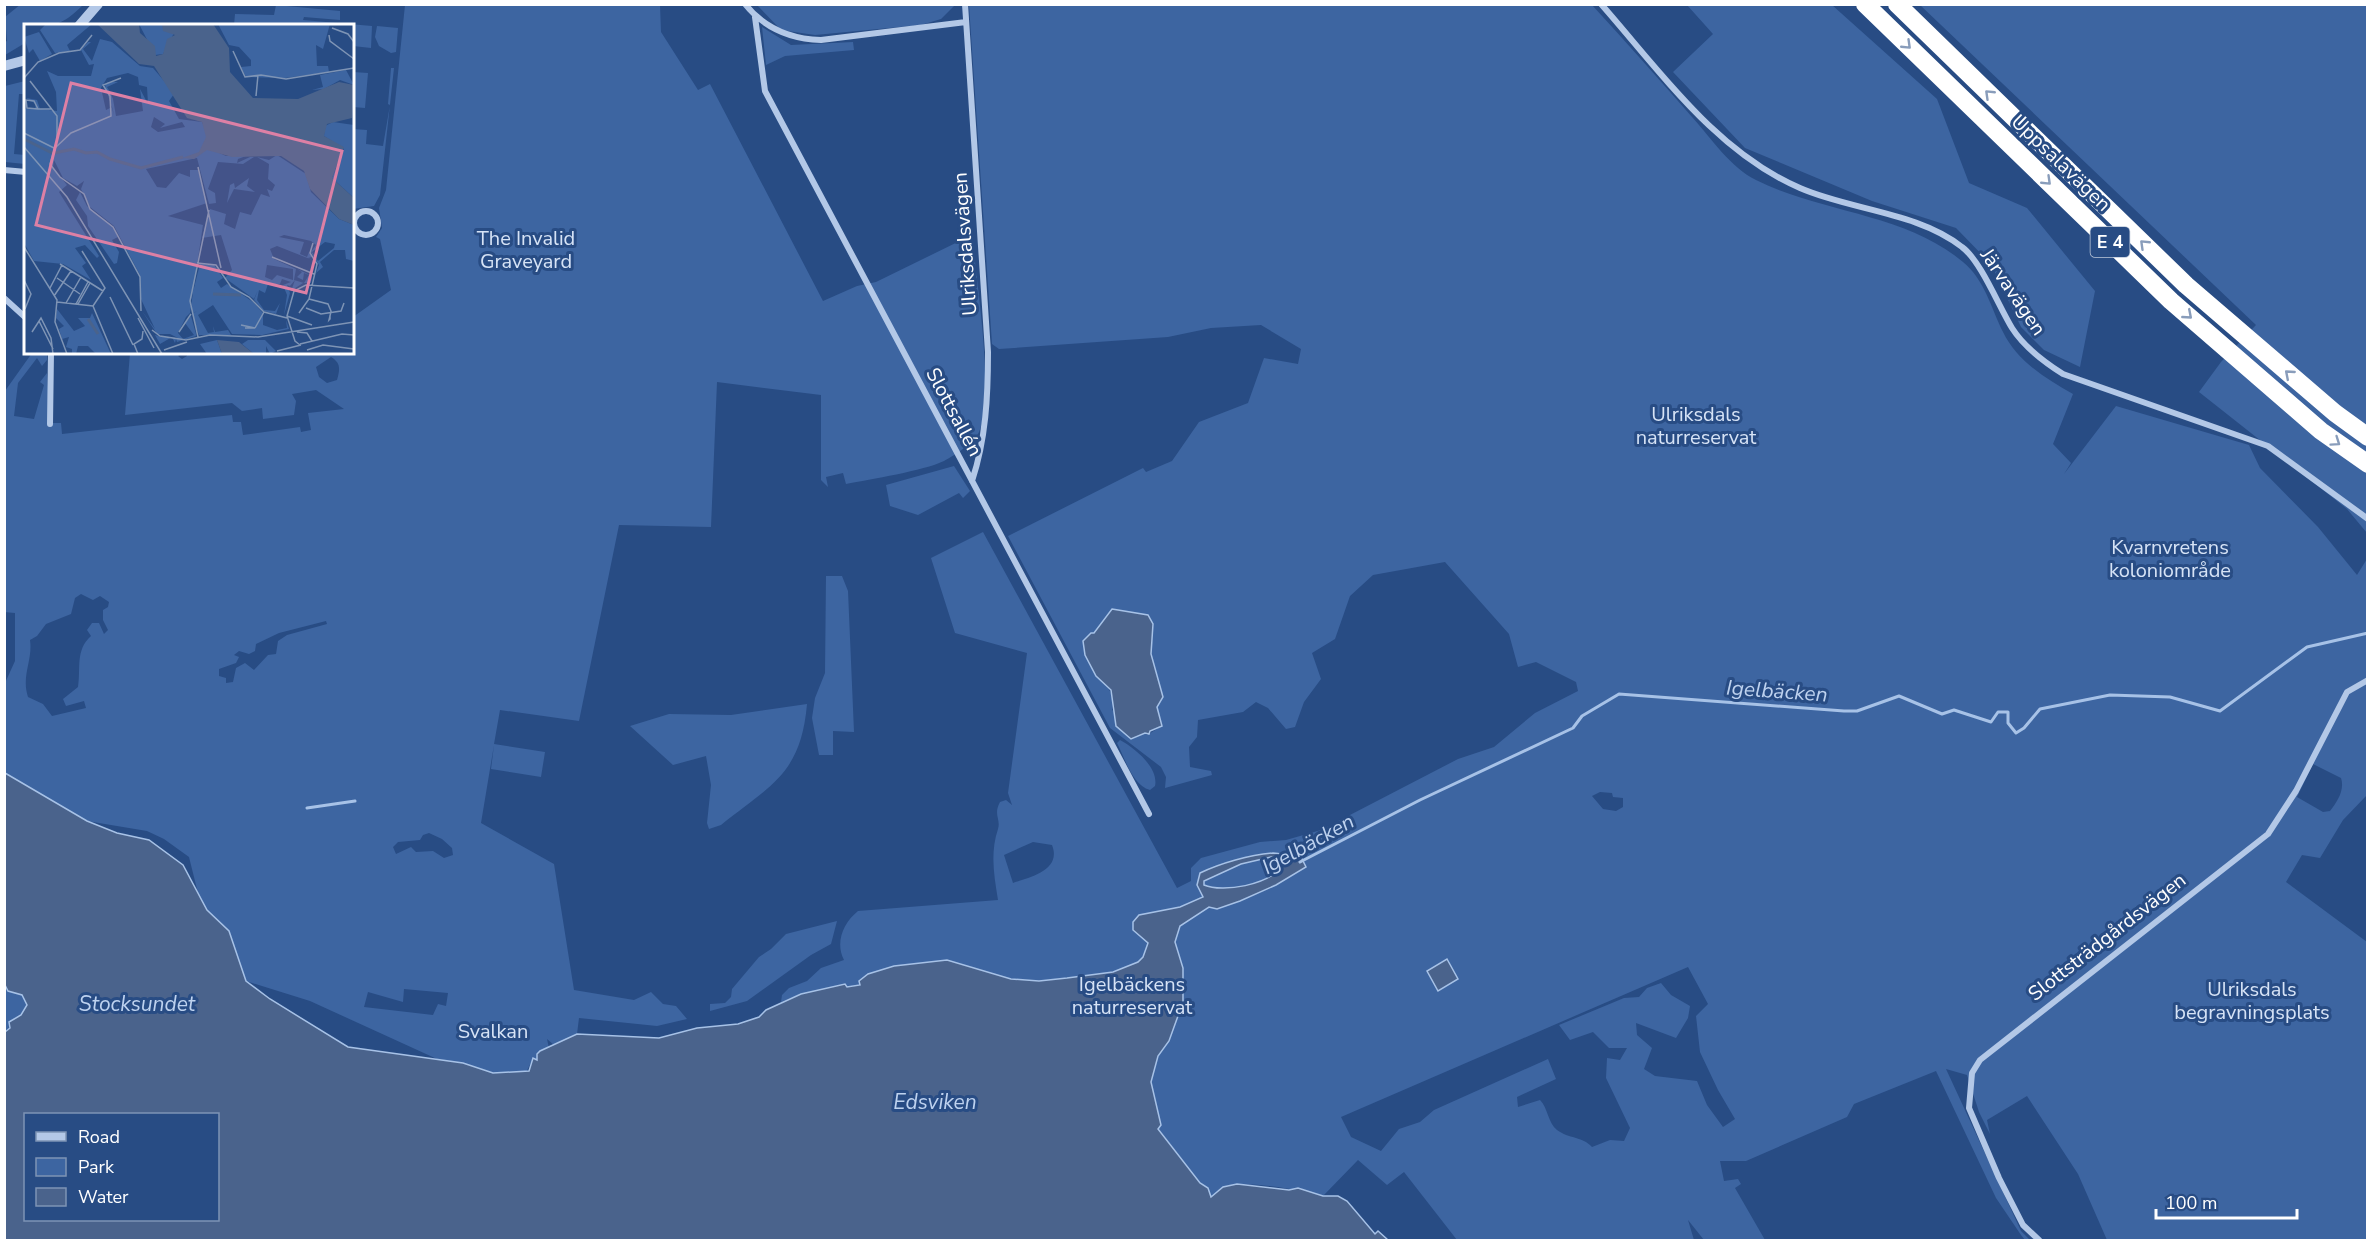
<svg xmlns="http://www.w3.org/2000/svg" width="2372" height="1245" font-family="'Nunito Sans',sans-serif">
<rect width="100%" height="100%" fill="#284c84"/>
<path fill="#3d65a1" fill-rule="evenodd" d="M21,4H83V5C61,26 56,26 26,26L25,43L5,55V42L7,41L5,17Z
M276,5L340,11V20L304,17L303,20L372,26L371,48L353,46L352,26L234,25L235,14L274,15Z
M405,5H660L661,32L698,90L710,84L823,301L857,286L876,282L972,235C976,278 995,396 979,432C974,443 955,455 944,461C923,471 871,479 846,484L843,473L826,477L828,487L821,480V395L717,382L711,527L619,525L579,721L500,710L494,744L545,752L541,777L491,769L494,745L481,823L554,864L574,990L634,1000L651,992L663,1004L676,1006L687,1019L657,1026L579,1018L577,1034L554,1045L547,1039L549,1048L540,1051L537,1060L533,1058L526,1073H493L463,1063L437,1059L310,1001L246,981L229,931L207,910L198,893L189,857L164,839L147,831L87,821L5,773V683L15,661V613L4,612L5,391L32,353H47V360L42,366L37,358L18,383L14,416L34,419L44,385L40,382L47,373L50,423H61L62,434L232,415L233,422H241L243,435L300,427L301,432L311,430L308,413L344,409L316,390L292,394L296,401L294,415L263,419L262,408L242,411L232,403L125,415L130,353H182L178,356L182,359L187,356L186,352H352L353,317L391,290L380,239L376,237L382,228L379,208L386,190ZM331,357C341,363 340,369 337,380L327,383L319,377L316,367ZM81,594L93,600L100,596L109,602L108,607L103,610V620L108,630L104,634L99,623H92L87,630L91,636C75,650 81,669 78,687L63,699L66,706L84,701L86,708L52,716L43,704L28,697C21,676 33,660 30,640L37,636L46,624L71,614L75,598ZM326,621L327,624L287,635L278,641L276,654L268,655L254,670L245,663L236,668L233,682L226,683V678L219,676V669L236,663L239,657L234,655L239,651L249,654L255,651L256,644L279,633ZM429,833L442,839L452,848L453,855L444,858L433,851L416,852L411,847L396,854L393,847L398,842L420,840L423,835ZM404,989L448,993L446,1006L438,1004L433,1015L364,1007L368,992L403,1002Z
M757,5H955L941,19L921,25L815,35L781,30Z
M969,5H1592C1626,42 1659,79 1692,117C1711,138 1731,168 1756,180C1822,213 1905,213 1963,262C1985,280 1991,308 2003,332C2017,361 2046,379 2073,394L2053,444L2071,463L2064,474L2116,406L2249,445L2260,468L2318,527L2357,575L2367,559V795L2343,820L2320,858L2302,855L2286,882L2367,942V1240H2107L2078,1174L2027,1096L1987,1120L1990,1134L1979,1112L1967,1075L1946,1069L2021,1231L2030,1240H2025L2021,1235L1996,1198L1936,1071L1854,1104L1847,1117L1746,1161H1720L1724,1181L1738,1179L1741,1184L1735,1188L1765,1240H1704L1688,1220L1694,1240H1457L1404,1172L1387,1185L1358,1160L1323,1196C1302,1190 1246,1180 1226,1186C1220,1188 1216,1193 1211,1198L1208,1188L1200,1183L1158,1128L1161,1125L1151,1083L1045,981L1011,979L947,960L894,966L868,974L861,985L801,994L781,1002L782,995L789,988L807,981L821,968L844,960C835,943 843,923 858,911L998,900C994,875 990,853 998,829C1001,819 993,815 1000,802L1006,800L1012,805L1008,793L1027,653L955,633L931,558L983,532L1177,888L1191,881V868L1201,858L1260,842L1286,840L1321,830L1458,759L1494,747L1535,713L1578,691L1576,682L1536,662L1518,667L1509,634L1445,562L1373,575L1350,596L1335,639L1312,653L1321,679L1304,702L1295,727L1286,729L1268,708L1256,702L1243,712L1198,720L1197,737L1189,747L1190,767L1211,771L1212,775L1165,788L1166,777L1161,767L1110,728L1008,536L1143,468L1146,472L1172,461L1199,422L1248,403L1264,358L1298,364L1301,349L1261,325L1211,328L1168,337L999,349L992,344ZM1153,624L1151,654L1163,697L1157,707L1162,726L1147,735L1112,710C1115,692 1108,687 1096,676L1094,634ZM2313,764L2341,778C2345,790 2337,802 2330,811L2323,812L2297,797ZM1600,792L1612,793L1613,797L1623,798V807L1616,811L1603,809L1592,796ZM1033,842L1052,845C1062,870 1030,877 1013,883L1004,855ZM1688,967L1708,1004L1696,1016L1700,1052L1718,1090L1735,1119L1723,1127L1707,1105L1697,1081L1655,1076L1644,1069L1652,1048L1637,1035L1636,1023L1676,1038L1688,1018L1690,1006L1671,995L1661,983L1647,988L1639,997L1624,998L1559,1025L1570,1040L1593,1032L1609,1048H1627L1620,1060L1607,1058L1606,1078L1630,1128L1624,1141L1610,1140L1592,1147C1582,1136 1569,1139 1557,1130C1548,1123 1548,1108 1540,1100L1518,1107L1517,1097L1556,1079L1548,1059L1434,1110L1420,1122L1399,1129L1381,1151L1351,1137L1341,1117Z
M1687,5H1832L1937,99L1969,183L2027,208L2095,291L2080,367L2044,350L2021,327L1991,264L1956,228L1872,201L1745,148L1673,72L1713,34Z
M1920,5H2367V533L2347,509L2199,392L2221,362L2256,325Z
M377,26L398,28L396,52L391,53L379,46L375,37Z
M762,27L791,45L853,42L854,50L785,56L766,65Z
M391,68H394L380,195L374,206L353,209V129L367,130L366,144L383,146L390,105L388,104Z
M353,72L368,73L365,108L353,107Z
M25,81V94H19L14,154L25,155V164L5,162V86Z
M954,466L970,491L963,498L959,493L918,515L890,506L886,485Z
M826,576H842L848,591L854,732L833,731V755H819L812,718L815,698L825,673Z
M807,704C801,774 771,785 721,825L709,829L707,823L711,785L706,756L673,765L630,726L669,714L731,715Z
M1120,740C1135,748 1159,768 1155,786L1150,790C1132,785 1125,758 1117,743Z
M837,921L831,944L811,955L747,1001L710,1011V1004L725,1003L731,997L732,989L759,957L771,949L786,934Z
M4,985L22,995L27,1005L21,1015L9,1022L10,1028L5,1032Z"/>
<path fill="#4a638c" stroke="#a7c2e7" stroke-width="1.5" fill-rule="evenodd" d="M1112,609L1148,615L1153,624L1151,654L1163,697L1157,707L1162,726L1150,731L1149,734L1145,733L1131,739L1116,726L1111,690L1096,676L1085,655L1083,641L1091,633H1094Z
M5,773L87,821L117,833L149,840L183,865L207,910L229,931L246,981L270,999L348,1047L463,1063L493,1073L529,1071L533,1058L537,1060V1054L540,1051L577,1034L659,1038L697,1028L738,1024L759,1017L766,1010L801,994L845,984L847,987L860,985L859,981L868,974L894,966L947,960L1011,979L1039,981L1067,978L1113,972L1138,962L1143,957L1148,943L1133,930V922L1139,915L1180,907L1203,897L1197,885L1200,873C1221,863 1249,855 1273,853C1284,853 1289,859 1300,855L1306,867L1276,885L1240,901L1217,909L1209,907L1180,926L1175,942L1183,968V1002L1169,1041L1158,1056L1151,1082L1161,1125L1158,1129L1200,1183L1208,1188L1211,1197L1223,1187L1237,1184L1289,1190L1298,1188L1323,1196H1338L1347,1201L1375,1234L1378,1231L1388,1240H5V1032L10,1028L9,1022L21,1015L27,1005L22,995L8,991L5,985ZM1271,857L1280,861L1282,866C1269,885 1223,893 1204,885V881L1241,864ZM26,1114H218V1220H26Z
M1447,959L1458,979L1438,991L1427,971Z"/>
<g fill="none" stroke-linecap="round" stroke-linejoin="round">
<path stroke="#a7c2e7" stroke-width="3" d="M307,808L355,801
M1300,862L1420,800L1573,728L1582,716L1619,694L1844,711H1857L1899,696L1942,714L1954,710L1991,722L1998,712H2008V723L2016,733L2024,728L2040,709L2110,695L2170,697L2220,711L2307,647L2368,633"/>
<path stroke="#b3c8e7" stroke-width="6" d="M745,4C764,28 791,39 821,40L966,22
M965,4L988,352C988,396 986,439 972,481
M1601,4C1660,71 1716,152 1800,188C1850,210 1918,212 1962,247C1981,261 1999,307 2012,328C2024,347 2044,362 2063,374L2268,446L2368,519
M755,17L765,91L1149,814
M4,170L26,172
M354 223a12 12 0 1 1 24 0a12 12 0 1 1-24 0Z
M4,298L26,318
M50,424L51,352
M2039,1240L2023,1225L1999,1178L1969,1108L1972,1073L1980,1060L2268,834L2296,791L2347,692L2368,680"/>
<path stroke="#b3c8e7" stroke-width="10" d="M79,26L98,4
M4,66L26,60"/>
<path stroke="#fff" stroke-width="18" d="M1865,4L2171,301L2321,431L2368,464
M1897,4L2186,285L2335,413L2368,437"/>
</g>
<defs><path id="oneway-chevron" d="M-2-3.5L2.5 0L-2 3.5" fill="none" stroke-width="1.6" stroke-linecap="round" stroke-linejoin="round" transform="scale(1.5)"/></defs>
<g stroke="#899dbb">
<use href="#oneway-chevron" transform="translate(1907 45) rotate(44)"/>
<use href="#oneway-chevron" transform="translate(1989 94) rotate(-136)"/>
<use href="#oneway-chevron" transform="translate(2047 181) rotate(44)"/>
<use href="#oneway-chevron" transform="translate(2144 244) rotate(-136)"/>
<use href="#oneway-chevron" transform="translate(2188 315) rotate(41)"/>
<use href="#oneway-chevron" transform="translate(2289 374) rotate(-139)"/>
<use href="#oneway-chevron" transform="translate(2336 442) rotate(35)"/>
</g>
<g text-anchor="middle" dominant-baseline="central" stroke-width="6" stroke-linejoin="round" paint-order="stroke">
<rect fill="#284c84" stroke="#bec9da" stroke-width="1.5" x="2090.5" y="227" width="39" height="30" rx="4.5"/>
<g font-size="18" font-weight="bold" fill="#fff">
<text x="2110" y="242">E 4</text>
</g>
<g font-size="20" fill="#fff" stroke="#284c84">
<text transform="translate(2061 163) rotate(44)">Uppsalavägen</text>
<text transform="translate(965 244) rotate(-94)">Ulriksdalsvägen</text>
<text transform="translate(2013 292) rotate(56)">Järvavägen</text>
<text transform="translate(954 412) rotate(62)">Slottsallén</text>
<text transform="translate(2107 937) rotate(-38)">Slottsträdgårdsvägen</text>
</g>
<g font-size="20" fill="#d6e3f6" stroke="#284c84">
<text x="526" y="238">The Invalid<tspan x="526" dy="23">Graveyard</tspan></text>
<text x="1696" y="414">Ulriksdals<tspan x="1696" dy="23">naturreservat</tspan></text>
<text x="2170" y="547">Kvarnvretens<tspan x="2170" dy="23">koloniområde</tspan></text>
<text x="1132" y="984">Igelbäckens<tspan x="1132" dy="23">naturreservat</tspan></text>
<text x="2252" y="989">Ulriksdals<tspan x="2252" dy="23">begravningsplats</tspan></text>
<text x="493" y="1031">Svalkan</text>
</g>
<g font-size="21" font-style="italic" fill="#bed2ef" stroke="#284c84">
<text transform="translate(1777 691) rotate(4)">Igelbäcken</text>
<text transform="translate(1308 844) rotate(-29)">Igelbäcken</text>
<text x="137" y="1004">Stocksundet</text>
<text x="935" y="1102">Edsviken</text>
</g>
</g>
<g transform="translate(24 24)">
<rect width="330" height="330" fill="#284c84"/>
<path d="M22,0H68L43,21L46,27L31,29L16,6ZM115,0H138L150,9L139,30L131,31ZM194,0H306L299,25L292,21L293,42H304L305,48L261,54L222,53L217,43L227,42V36L215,23L205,21ZM15,8L28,30L16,37L9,25L5,29L0,13ZM76,15L88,18L116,42L129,44L147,65L150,70L145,77L155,95L178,98L191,127L202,132H222L214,135L213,139L226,133H230L219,140L194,138L184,165L191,169L192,179L185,180L173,134L122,145L133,163L142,164L155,149L166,153V146H174L183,179L144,192L179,201L166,289L162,293L154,309L159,315L170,311L161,299L167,292L172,310V312L153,318L152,315L151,319L148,313L136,320L131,311L138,313H148L158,316L146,310H133L118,287L131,305L116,273V251L90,202L66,183L57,165L60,157L53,162L39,154L30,136L29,144L43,161L35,168L75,232L73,234L61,221L51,224L62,239L58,242L67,256L39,240L10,237L0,219V85H11L12,80L2,74L13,76L16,85L33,87L32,68L23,47L34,52H67L70,40L65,41L57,26L64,18H67L59,25L68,37ZM104,49L114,53L115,61L123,63L124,80L116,65L119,87L92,92L89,75L86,68L83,63L94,58H84L81,61L90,91L88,83L82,86L77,64L83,54ZM130,93L141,100L136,104L158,98L161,103L134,108L127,103ZM322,46L330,61L316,56L300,65L288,66L299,63L296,51ZM309,98L330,101V174L308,154L320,125L300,112L301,102ZM253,131L282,150L287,168L315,195L330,201V237L322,235L321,226H310L296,238L299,243L292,249L295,241L287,228L292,221L287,217L260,211L255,213L280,218L276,230L283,233L285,228L288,233L284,234L291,237L253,222L246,225L250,235L272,245L270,256L280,259L285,251L280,249L279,256L273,253L278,248L273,245L288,252L287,259H279L267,267L271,256L266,262L263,261L266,269L260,291L263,271L259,261L267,258L258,255L256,260H244L241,269L235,266L233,276L240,286L251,287L256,279L252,290L240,287L230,276L234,266L230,275L201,254L208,246L197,211L178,214L186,185L202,190L200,200L211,205L216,188L227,191L237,170L246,173L243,165L248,167L251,161L244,155L245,140L233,133L245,136ZM301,218L311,220L310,224L294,237L288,228ZM243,241L269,245V256L253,251L248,256L241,253ZM225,154L223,162L231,168L210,165L203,179L206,161L210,159L211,164ZM56,168L63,182L88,202L94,213L88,216L95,228L93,239L90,240L64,202L63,192L52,176ZM176,240L190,241L199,254L193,258L197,264L203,260L229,278L239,289V301L253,306L263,304L262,296L265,305L238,311L208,310L189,281L174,291L184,309L190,308L189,302L191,308L204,306L207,311H175L168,290L173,287L169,289L166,280ZM33,285L50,307L61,302L54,294H66L68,289L87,330H72L64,322H54L52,330H48V325L42,323L45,313L38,315L35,305L40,302L32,294ZM193,316L198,330H183L176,320ZM224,316H241L252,327L246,330L242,322V330H230L218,320Z" fill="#3d65a1" fill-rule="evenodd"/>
<path d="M73,0H115L116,9L131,22L132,32L139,30L143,15L151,11L139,7L138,0H189L205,24L206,48L229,74L274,75L315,58L330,61L328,94L303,100L300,112L320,123L308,154L330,174V201L315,195L286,165L280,147L257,132L208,133L183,126L170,135L158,134L175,128L182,113L178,98L163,94L130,42L115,40ZM193,316L215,318L230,330H198Z" fill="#4a638c"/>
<path fill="none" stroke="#4a638c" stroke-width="3" d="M0,115L28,129M30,129L50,125L62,129L73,128L86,135L117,144L159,133M189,270L217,271M64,295L74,310"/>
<path fill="none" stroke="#7e94b5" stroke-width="1.5" d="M308,4L324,10L330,18M305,11L306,17L330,35M209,27L221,53L237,51L262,55L330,44M0,54L14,38L35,29L56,26L68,11M6,57L33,92V116L26,140L36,153L60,170L66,185L89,203L116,253L117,287M232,72L234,51M14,85L10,77L2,76L3,84L14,85H28M0,109L30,124M0,123L43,173L138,330M31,124L47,109L87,92L86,72L79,61L97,54M174,143L197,244M0,223L33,276L31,298L43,330M58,227L81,264L69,282M248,233L290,250M173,239L192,241L207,263L225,273L240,288L263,294M36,240L79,267M33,254L56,270M0,256L7,270L1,285M26,264L38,241M30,272L47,247M86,273L109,321M285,275L304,280L307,287L306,292V295L305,296L306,292M33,278L69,282M42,279L57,253M52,280L64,258M54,280L66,259M69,282L89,330M282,284L297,290L317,287L320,279M275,289L285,275L293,240L286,229L289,219M263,292L288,301M114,294L130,324M15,297L29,325M217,301L231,304H221M231,304L240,288M128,306L136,312L162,316L186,311L234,313L330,298M8,308L17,294L27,314L29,330M155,308L167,290M273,308L283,309L288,317M174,313L166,277L185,186M276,320L318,310L330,311M276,321L271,317L263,292L270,267L282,261L330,264M140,326L163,318M283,326L299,321L330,325M253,327L277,321M114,330L110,320L118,315L119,307"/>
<path fill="#dd80a5" fill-opacity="0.15" stroke="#dd80a5" stroke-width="3" d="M47,59L318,127L282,269L12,201Z"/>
<rect width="330" height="330" fill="none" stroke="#fff" stroke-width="3"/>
</g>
<rect width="2372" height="1245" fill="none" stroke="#ffffff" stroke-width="12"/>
<rect x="24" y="1113" width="195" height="108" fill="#284c84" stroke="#7e94b5" stroke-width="1.5"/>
<rect x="36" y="1132" width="30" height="9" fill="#b3c8e7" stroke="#7e94b5" stroke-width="1.5"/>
<text x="78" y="1143" font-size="18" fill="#ffffff">Road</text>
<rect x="36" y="1158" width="30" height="18" fill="#3d65a1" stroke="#7e94b5" stroke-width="1.5"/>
<text x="78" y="1173" font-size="18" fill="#ffffff">Park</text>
<rect x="36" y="1188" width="30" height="18" fill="#4a638c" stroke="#7e94b5" stroke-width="1.5"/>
<text x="78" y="1203" font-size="18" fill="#ffffff">Water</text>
<path d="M2156 1209v9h141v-9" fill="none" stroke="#ffffff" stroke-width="3"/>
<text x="2165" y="1209" font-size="18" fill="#ffffff" stroke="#284c84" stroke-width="4.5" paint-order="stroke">100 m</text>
</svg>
